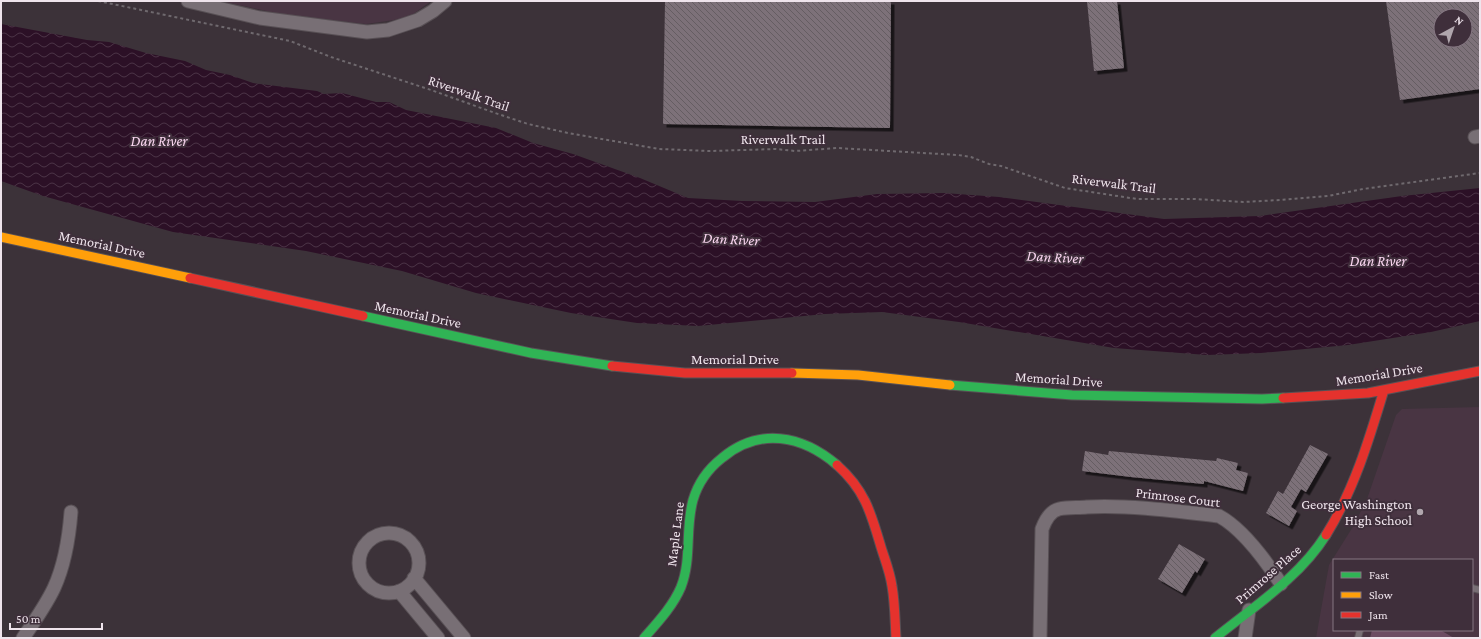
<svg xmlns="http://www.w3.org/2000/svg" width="1481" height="639" font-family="'Crimson Pro',serif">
<defs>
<pattern id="water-waves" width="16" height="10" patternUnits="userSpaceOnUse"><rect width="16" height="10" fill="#2c1026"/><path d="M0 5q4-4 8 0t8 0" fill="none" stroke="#4b3346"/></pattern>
<pattern id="building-back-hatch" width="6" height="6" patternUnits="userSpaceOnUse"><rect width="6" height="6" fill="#7d7179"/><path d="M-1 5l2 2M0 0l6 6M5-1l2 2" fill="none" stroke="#655d62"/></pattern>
<filter id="shadow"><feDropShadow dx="3.5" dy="3.5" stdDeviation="0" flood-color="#0009"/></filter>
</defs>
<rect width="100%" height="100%" fill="#3c3239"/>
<path fill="#493543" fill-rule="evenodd" d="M220,1H431L408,18L366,24L280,14Z
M1480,407V638H1316L1329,565L1354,525L1367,499L1396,415L1402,409ZM1334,560H1472V630H1334Z"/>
<path fill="#6c4d63" d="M1372,630H1434L1442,631L1454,638H1370Z"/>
<path fill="url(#water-waves)" d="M1,24L87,40L109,42L146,53L185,61L206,70L230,75L253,83L317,91L324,94L342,93L376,102H389L406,110L496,128L533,143L573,154L640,178L688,198L742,201L815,202L877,194L944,193L999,197L1164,219L1260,216L1402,196L1480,188V321L1431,332L1348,345L1261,353L1207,355L1114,348L959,322L882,312L825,314L698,326L637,323L571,313L476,293L402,271L306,251L173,232L43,196L1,181Z"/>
<path fill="url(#building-back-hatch)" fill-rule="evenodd" filter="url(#shadow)" d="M665,1H891L890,128L663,124Z
M1087,1H1117L1124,68L1094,71Z
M1386,1H1480V89L1400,100ZM1441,16H1465V40H1441Z
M1310,445L1328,454L1306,492L1301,489L1291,507L1297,511L1289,526L1266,513L1278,491L1283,494Z
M1085,451L1108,455L1109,451L1216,461L1217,458L1238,463L1236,470L1248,473L1243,491L1204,481V484L1131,477L1082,471Z
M1179,544L1205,559L1197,573L1195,571L1182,593L1158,579Z"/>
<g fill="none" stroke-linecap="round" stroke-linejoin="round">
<g stroke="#585055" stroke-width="8">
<path id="lane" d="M1472,588L1480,590
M1358,638L1360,630"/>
</g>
<g stroke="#585055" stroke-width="15">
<path id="street" d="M188,1L260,18L367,32L388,30L418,20L433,11L445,1
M1475,137L1480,136
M359 563a30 30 0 1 1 60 0a30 30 0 1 1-60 0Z
M414,578L464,638
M399,591L438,638
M23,638C34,622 46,605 54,588C65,564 69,538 71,512
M1040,638L1042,529C1045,521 1050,511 1059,509C1068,507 1078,508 1087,507C1131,505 1175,511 1219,516C1243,529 1266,561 1281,584
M1245,638L1249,610"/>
</g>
<g stroke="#585055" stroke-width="11">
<path id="fast" d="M363,316L531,353L612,366
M950,385L1072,395L1262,399L1283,398
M644,638C658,622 673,606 681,587C692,559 685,528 693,500C698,483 708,469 722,458C759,427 802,435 837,465
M1215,638C1253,607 1299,578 1326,535"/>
</g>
<g stroke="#585055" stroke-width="11">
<path id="slow" d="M1,237L190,278
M792,373L858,375L950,385"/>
</g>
<g stroke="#585055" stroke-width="11">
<path id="jam" d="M190,278L363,316
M612,366L685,373H792
M1283,398L1368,393L1480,371
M837,465C865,490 871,513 881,547C885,560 890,572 892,586C895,603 895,621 896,638
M1326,535C1354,490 1369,440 1384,390"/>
</g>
<path stroke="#6f696e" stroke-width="2" stroke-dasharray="3 3" stroke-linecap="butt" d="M98,1L290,41L331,57L431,90L495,113L528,124L568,133L659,149L710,151L776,149L795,151L837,148L958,155L971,157L989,164L1001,166L1065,188L1137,199H1195L1243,202L1280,200L1328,196L1363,189L1480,173"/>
<use href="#lane" stroke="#786f75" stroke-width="6"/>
<use href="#street" stroke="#786f75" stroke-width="13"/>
<use href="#fast" stroke="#30b455" stroke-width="9"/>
<use href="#slow" stroke="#ff9f0a" stroke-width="9"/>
<use href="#jam" stroke="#e5322d" stroke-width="9"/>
</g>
<circle fill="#b0a6ad" stroke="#3f2f3b" stroke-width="1.5" cx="1420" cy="512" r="4"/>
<g text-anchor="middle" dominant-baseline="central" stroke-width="4" stroke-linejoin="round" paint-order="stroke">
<g font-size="14" fill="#efe4ec" stroke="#3f2f3b">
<text transform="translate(469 93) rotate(19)">Riverwalk Trail</text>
<text x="783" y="139">Riverwalk Trail</text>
<text transform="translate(1114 183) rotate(7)">Riverwalk Trail</text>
<text transform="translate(102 244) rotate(12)">Memorial Drive</text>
<text transform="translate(418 314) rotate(12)">Memorial Drive</text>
<text x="735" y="359">Memorial Drive</text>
<text transform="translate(1379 374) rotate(-9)">Memorial Drive</text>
<text transform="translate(1059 379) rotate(4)">Memorial Drive</text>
<text transform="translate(1178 497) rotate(7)">Primrose Court</text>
<text transform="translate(675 534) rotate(-83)">Maple Lane</text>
<text transform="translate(1268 574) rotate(-41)">Primrose Place</text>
</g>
<g font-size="14" fill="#efe4ec" stroke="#3f2f3b" text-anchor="end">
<text x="1412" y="504">George Washington<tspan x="1412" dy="16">High School</tspan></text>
</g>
<g font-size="15" font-style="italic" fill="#fad6f0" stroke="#3f2f3b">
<text x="159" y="141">Dan River</text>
<text transform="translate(731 239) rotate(3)">Dan River</text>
<text transform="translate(1055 257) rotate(3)">Dan River</text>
<text x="1378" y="261">Dan River</text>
</g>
</g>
<rect width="1481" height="639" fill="none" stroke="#efe4ec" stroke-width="4"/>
<rect x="1333" y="559" width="140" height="72" fill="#3f2f3b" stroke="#857782"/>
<rect x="1341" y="572" width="20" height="6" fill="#30b455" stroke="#857782"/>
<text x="1369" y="579" font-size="12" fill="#efe4ec">Fast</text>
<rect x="1341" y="592" width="20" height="6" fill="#ff9f0a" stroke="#857782"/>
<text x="1369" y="599" font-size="12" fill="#efe4ec">Slow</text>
<rect x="1341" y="612" width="20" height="6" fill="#e5322d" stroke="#857782"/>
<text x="1369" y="619" font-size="12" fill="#efe4ec">Jam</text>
<g transform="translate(1453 28) rotate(40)"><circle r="19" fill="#3f2f3b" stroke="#857782"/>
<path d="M0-3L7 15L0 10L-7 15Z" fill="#b0a6ad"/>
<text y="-6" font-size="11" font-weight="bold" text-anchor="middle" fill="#efe4ec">N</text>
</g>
<path d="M10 623v6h92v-6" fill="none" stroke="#efe4ec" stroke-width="2"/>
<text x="16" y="623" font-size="12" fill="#efe4ec" stroke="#3f2f3b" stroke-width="3" paint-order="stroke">50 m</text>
</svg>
